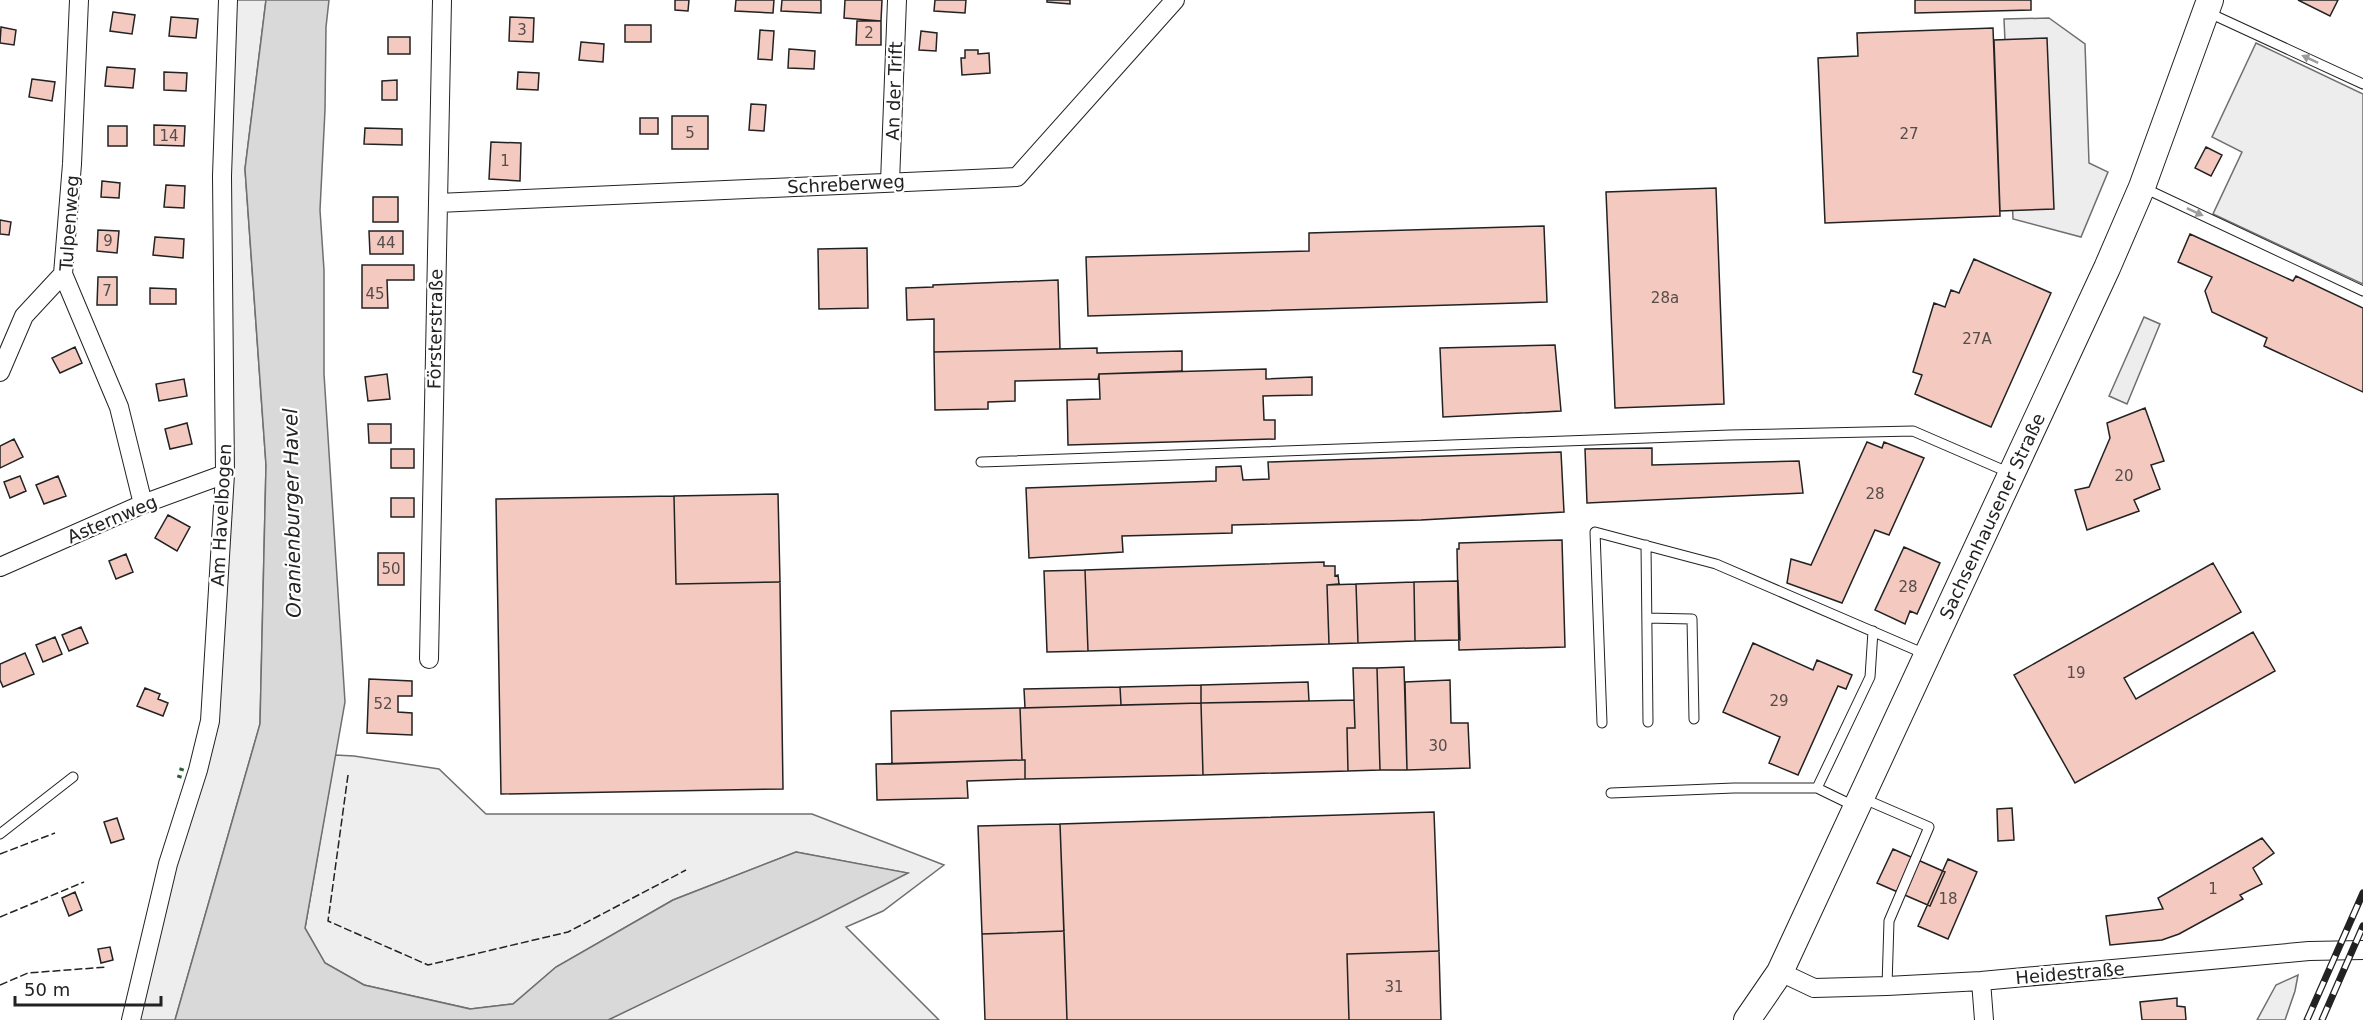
<svg xmlns="http://www.w3.org/2000/svg" width="2363" height="1020" font-family="'DejaVu Sans',sans-serif">
<rect width="100%" height="100%" fill="#fff"/>
<path fill="#eee" stroke="#6f6f6f" stroke-width="1.5" d="M228,0H266L245,169L266,465L260,724L175,1020H131L198,770L225,474Z
M335,755L354,756L439,769L486,814H812L944,865L883,911L846,927L939,1020H608L907,873L796,852L673,900L556,967L513,1004L471,1009L364,985L325,963L305,928Z
M2298,975L2295,991L2285,1020H2257L2276,985Z"/>
<path fill="#ededed" stroke="#6f6f6f" stroke-width="1.5" d="M2049,18L2085,44L2089,163L2108,172L2081,237L2013,219L2004,19Z
M2256,43L2363,94V284L2213,214L2242,152L2212,137Z
M2144,317L2160,324L2127,404L2109,396Z"/>
<path fill="#d9d9d9" stroke="#6f6f6f" stroke-width="1.5" d="M266,0H329L326,27L325,110L320,210L324,270V374L345,702L305,928L325,963L364,985L470,1009L513,1004L556,967L673,900L796,852L908,873L818,919L608,1020H175L260,724L266,465L245,169Z"/>
<path fill="#f3c9c0" stroke="#222" stroke-width="1.5" d="M675,0H689L688,11L675,10Z
M736,0H774L773,13L735,11Z
M782,0H821V13L781,11Z
M845,0H882L881,21L844,18Z
M935,0H966L965,13L934,11Z
M1047,0H1070V4L1047,2Z
M1915,0H2031V10L1915,13Z
M2298,0H2338L2330,16Z
M113,12L135,15L132,34L110,31Z
M171,17L198,19L196,38L169,36Z
M510,17L534,18L533,42L509,41Z
M857,21H881V45H856Z
M625,25H651V42H625Z
M1,27L16,30L14,45L0,43Z
M1993,28L2000,216L1825,223L1818,58L1858,56L1857,33Z
M760,30L774,31L772,60L758,59Z
M921,31L937,33L936,51L919,50Z
M388,37H410V54H388Z
M2047,38L2054,209L2000,211L1994,40Z
M581,42L604,44L603,62L579,60Z
M789,49L815,51L814,69L788,68Z
M965,50H978V54L989,53L990,73L962,75L961,58H965Z
M107,67L135,69L133,88L105,86Z
M164,72L187,73L186,91L164,90Z
M518,72L539,73L538,90L517,89Z
M32,79L55,82L52,101L29,97Z
M397,80V100H382V81Z
M751,104L766,105L764,131L749,130Z
M672,116H708V149H672Z
M640,118H658V134H640Z
M154,125L185,126L184,146L154,145Z
M108,126H127V146H108Z
M365,128L402,129V145L364,144Z
M491,142L521,143L520,181L489,179Z
M2206,147L2222,155L2211,176L2195,168Z
M102,181L120,183L119,198L101,197Z
M166,185L185,186L184,208L164,207Z
M1716,188L1724,404L1615,408L1606,192Z
M373,197H398V222H373Z
M0,220L11,222L9,235L0,234Z
M1544,226L1547,302L1088,316L1086,257L1309,251V233Z
M98,230L119,231L117,253L97,251Z
M369,231H403V254H370Z
M2190,234L2293,281L2296,276L2363,308V392L2264,346L2267,338L2212,312L2205,291L2212,277L2178,262Z
M155,237L184,239L183,258L153,255Z
M867,248L868,308L819,309L818,249Z
M1974,259L2051,293L1991,427L1915,394L1922,375L1913,372L1934,303L1945,307L1951,290L1959,293Z
M362,265H414V280H387L388,308H362Z
M98,277H117V305H97Z
M1058,280L1060,349L934,352V319L907,320L906,288L933,287V285Z
M150,288L176,289V304H150Z
M1555,345L1561,411L1443,417L1440,348Z
M75,347L82,363L60,373L52,358Z
M1097,348V353L1182,351V371L1099,374L1098,379L1015,381V401L988,402V409L935,410L934,352Z
M1266,369V379L1312,377V395L1263,396L1264,420H1275V439L1068,445L1067,400L1100,399L1099,374Z
M387,374L390,399L368,401L365,377Z
M184,379L187,396L159,401L156,384Z
M2145,408L2164,461L2151,465L2160,489L2134,500L2139,511L2087,530L2075,490L2089,487L2110,438L2107,423Z
M187,423L192,444L170,449L165,429Z
M368,424H391V443H369Z
M14,439L23,457L0,468V446Z
M1867,442L1882,448L1884,442L1924,458L1889,535L1875,530L1842,603L1787,583L1791,559L1811,565Z
M1652,448V465L1799,461L1803,493L1587,503L1585,449Z
M391,449H414V468H391Z
M1561,452L1564,512L1421,520L1232,525V533L1122,536L1123,552L1029,558L1026,488L1216,481V467L1241,466L1243,480L1269,479L1268,462Z
M20,476L26,491L10,498L4,482Z
M58,476L66,496L44,504L36,485Z
M778,494L780,582L676,584L674,496Z
M674,496L676,584L780,582L783,789L501,794L496,499Z
M391,498H414V517H391Z
M168,515L190,527L177,551L155,538Z
M1562,540L1565,647L1459,650L1457,549H1459V543Z
M1904,547L1940,563L1917,614L1910,611L1905,624L1875,610Z
M378,553H404V585H378Z
M126,554L133,572L116,579L109,561Z
M1324,562V566H1335V576L1338,575L1339,584L1327,585L1329,644L1088,651L1085,570Z
M2213,563L2241,612L2124,678L2136,699L2253,632L2275,671L2075,783L2014,675Z
M1085,570L1088,651L1047,652L1044,571Z
M1458,581L1460,640L1415,641L1414,582Z
M1414,582L1415,641L1358,643L1356,584Z
M1356,584L1358,643L1329,644L1327,585Z
M81,627L88,643L69,651L62,635Z
M55,637L62,654L43,662L36,645Z
M1753,643L1813,670L1817,660L1852,675L1846,689L1838,686L1798,775L1769,763L1780,737L1723,712Z
M25,653L34,674L3,687L0,680V664Z
M1404,667L1407,770H1380L1377,668Z
M1353,668H1377L1380,770L1348,771L1347,728H1355Z
M369,679L412,681V696H398V712L412,713V735L367,733Z
M1450,680L1451,723H1468L1470,768L1407,770L1405,682Z
M1308,682L1309,701L1201,703V685Z
M1201,685V703L1121,705L1120,687Z
M1120,687L1121,705L1025,708L1024,689Z
M145,688L160,694L158,699L168,703L163,716L137,706Z
M1354,700L1355,728H1347L1348,771L1203,775L1201,703Z
M1201,703L1203,775L1025,779V760H1022L1020,708Z
M1020,708L1022,760L892,764L891,711Z
M1022,760H1025V779L967,781L968,798L877,800L876,764Z
M2012,808L2014,840L1998,841L1997,809Z
M1434,812L1439,951L1347,954L1349,1020H1067L1060,824Z
M117,818L124,839L111,843L104,822Z
M1060,824L1064,931L982,934L978,826Z
M2262,838L2274,853L2253,868L2262,884L2240,895L2243,899L2179,934L2162,940L2110,945L2106,916L2163,909L2158,898Z
M1893,849L1945,872L1930,906L1877,883Z
M1948,859L1977,872L1948,939L1918,926Z
M75,892L82,910L69,916L62,898Z
M1064,931L1067,1020H985L982,934Z
M110,947L113,960L101,963L98,949Z
M1439,951L1441,1020H1349L1347,954Z
M2177,998V1006L2185,1007L2186,1020H2142L2140,1002Z"/>
<g fill="none" stroke-linecap="round" stroke-linejoin="round">
<g stroke="#222" stroke-width="11">
<path id="service" d="M2207,12L2363,84
M2144,188L2363,291
M981,462L1730,435L1913,431L2010,473
M1646,545L1648,722
M1647,618L1692,619L1694,719
M1602,723L1595,532L1716,564L1925,654
M1817,788L1870,677L1873,631
M1611,793L1734,788H1817L1854,806
M1862,798L1929,827L1889,921L1887,986
M0,834L73,777"/>
</g>
<g stroke="#222" stroke-width="20">
<path id="minor" d="M79,0L72,164L63,274L119,407L143,504
M890,182L897,0
M438,203L1017,177L1175,0
M0,372L24,316L63,274
M0,567L143,504L225,474
M429,659L442,0
M1780,972L1814,988L1887,986L1981,981L2309,951L2363,950
M1981,981L1984,1020
M131,1020L168,864L198,770L210,721L225,474L222,176L228,0"/>
</g>
<g stroke="#222" stroke-width="28">
<path id="secondary" d="M1747,1020L1780,972L2107,268L2142,187L2210,0"/>
</g>
<use href="#service" stroke="#fff" stroke-width="9"/>
<use href="#minor" stroke="#fff" stroke-width="18"/>
<use href="#secondary" stroke="#fff" stroke-width="26"/>
<g stroke="#222" stroke-width="7">
<path id="rail" d="M2307,1020L2363,893
M2322,1020L2363,926"/>
</g>
<use href="#rail" stroke="#fff" stroke-width="4.5" stroke-dasharray="14" stroke-linecap="butt"/>
<path stroke="#2f5e38" stroke-width="4.5" stroke-dasharray="3 4.5" stroke-linecap="butt" d="M179,778L182,768"/>
<path stroke="#222" stroke-width="1.5" stroke-dasharray="8 3" stroke-linecap="butt" d="M348,775L328,921L428,965L568,932L686,870
M0,854L55,833
M0,917L84,882
M0,985L28,973L107,967"/>
</g>
<defs><path id="oneway-solid" d="M-6-.8H1V-3.2L6.5 0L1 3.2V.8H-6Z" transform="scale(1.5)"/></defs>
<g fill="#9c9c9c">
<use href="#oneway-solid" transform="translate(2310 59) rotate(-155)"/>
<use href="#oneway-solid" transform="translate(2195 212) rotate(25)"/>
</g>
<g text-anchor="middle" dominant-baseline="central" stroke-width="4.5" stroke-linejoin="round" paint-order="stroke">
<g font-size="15" fill="#564c4a">
<text x="522" y="30">3</text>
<text x="869" y="33">2</text>
<text x="690" y="133">5</text>
<text x="1909" y="134">27</text>
<text x="169" y="136">14</text>
<text x="505" y="161">1</text>
<text x="108" y="241">9</text>
<text x="386" y="243">44</text>
<text x="107" y="291">7</text>
<text x="375" y="294">45</text>
<text x="1665" y="298">28a</text>
<text x="1977" y="339">27A</text>
<text x="2124" y="476">20</text>
<text x="1875" y="494">28</text>
<text x="391" y="569">50</text>
<text x="1908" y="587">28</text>
<text x="2076" y="673">19</text>
<text x="1779" y="701">29</text>
<text x="383" y="704">52</text>
<text x="1438" y="746">30</text>
<text x="2213" y="889">1</text>
<text x="1948" y="899">18</text>
<text x="1394" y="987">31</text>
</g>
<g font-size="18" fill="#222" stroke="#fff">
<text transform="translate(894 91) rotate(-88)">An der Trift</text>
<text transform="translate(846 184) rotate(-3)">Schreberweg</text>
<text transform="translate(69 223) rotate(-86)">Tulpenweg</text>
<text transform="translate(435 329) rotate(-89)">Försterstraße</text>
<text transform="translate(221 515) rotate(-87)">Am Havelbogen</text>
<text transform="translate(1992 516) rotate(-65)">Sachsenhausener Straße</text>
<text transform="translate(112 519) rotate(-23)">Asternweg</text>
<text transform="translate(2070 973) rotate(-5)">Heidestraße</text>
</g>
<g font-size="20" font-style="italic" fill="#222" stroke="#fff">
<text transform="translate(292 513) rotate(-91)">Oranienburger Havel</text>
</g>
</g>
<path d="M15 996v9h146v-9" fill="none" stroke="#222222" stroke-width="3"/>
<text x="24" y="996" font-size="18" fill="#222222" stroke="#ffffff" stroke-width="4.5" paint-order="stroke">50 m</text>
</svg>
